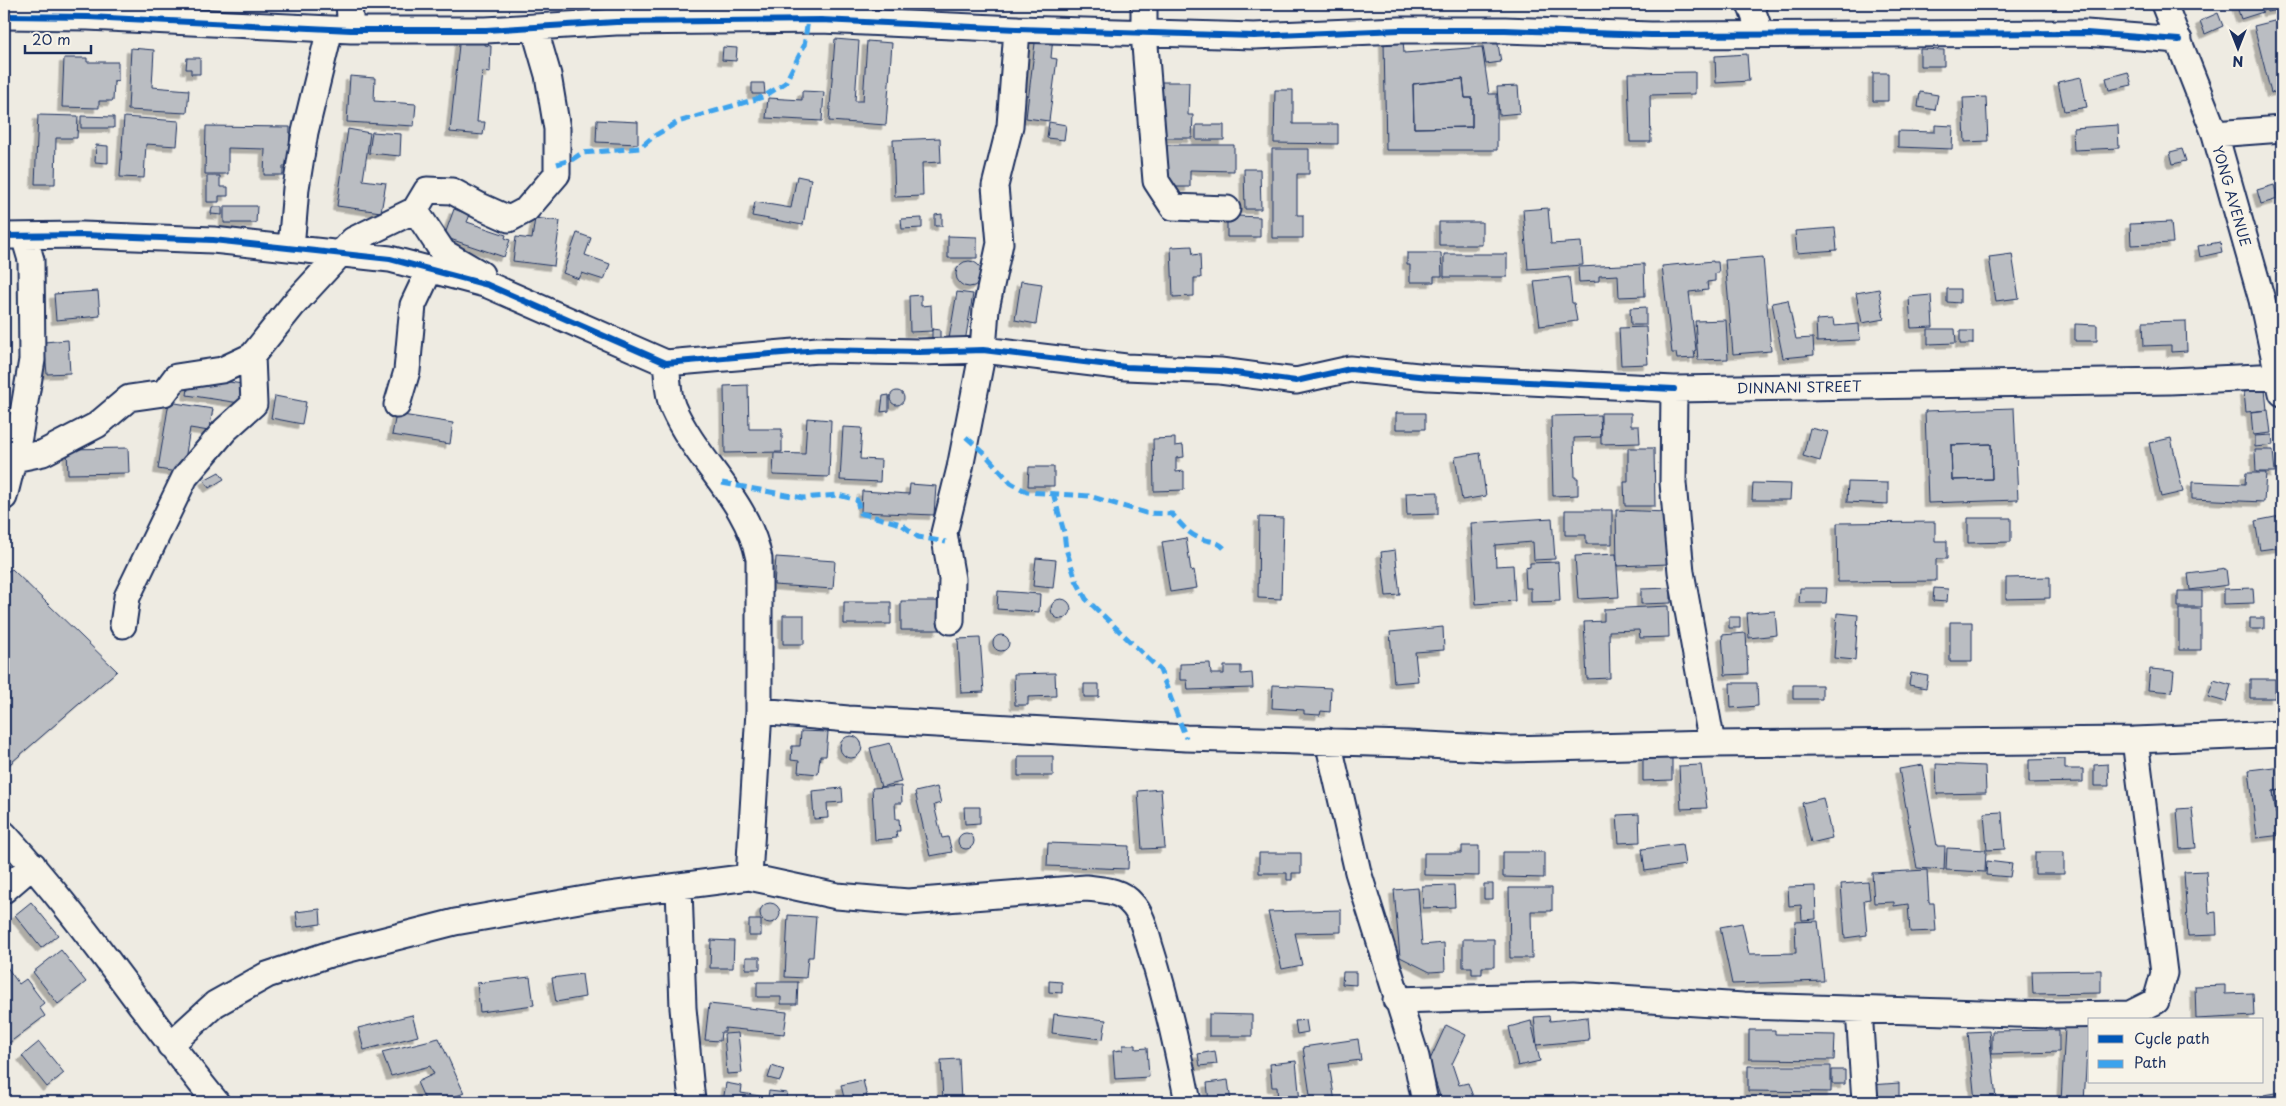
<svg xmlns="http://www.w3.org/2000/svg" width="2286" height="1106" font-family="'Playpen Sans',sans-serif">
<defs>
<filter id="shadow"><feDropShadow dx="-4.5" dy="4.5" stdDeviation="0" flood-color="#0004"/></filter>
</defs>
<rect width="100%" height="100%" fill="#eeebe2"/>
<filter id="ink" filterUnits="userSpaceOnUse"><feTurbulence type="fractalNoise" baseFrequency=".02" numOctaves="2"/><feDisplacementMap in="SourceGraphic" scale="10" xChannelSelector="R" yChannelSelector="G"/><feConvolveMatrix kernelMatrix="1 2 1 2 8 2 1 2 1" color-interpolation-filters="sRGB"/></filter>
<g filter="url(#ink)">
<path fill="#babdc2" stroke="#1b2f5e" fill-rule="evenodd" filter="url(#shadow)" d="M2236,4H2260L2263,12L2241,19Z
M2265,4H2282V9L2267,12Z
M2218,13L2223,26L2205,34L2200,21Z
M2282,19V90L2271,93L2254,26Z
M1496,32L1501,62L1486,64L1481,35Z
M460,35L485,37V45L491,46L490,73L482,72L477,122H485L483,135L450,132Z
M1036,35L1053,37L1051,58L1057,59L1049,121L1026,118Z
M835,39L859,41L855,101H863L867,41L892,43L886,125L829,121Z
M1403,40L1404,53L1482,47L1489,94H1497V150H1386L1384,41ZM1463,79L1465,98H1472V127L1414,128L1413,84Z
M723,47L737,48L736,61L722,60Z
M131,48L154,50L152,87L189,90L187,113L128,110Z
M1920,49L1944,50V66H1920Z
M1747,54L1749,81L1716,83L1715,56Z
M64,58H87V62H118V82L114,81L113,101H99V108L62,107Z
M187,58H200V74H191V69H186Z
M1695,72V94L1650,95L1651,142H1630L1628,73Z
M2128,72L2132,85L2109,90L2106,78Z
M1873,73H1888V101H1873Z
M350,76L375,78L374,101L416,104L414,126L347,122Z
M2081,77L2087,107L2064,111L2058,82Z
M1463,79L1465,98H1472V127L1414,128L1413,84Z
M1161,82H1189L1188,115H1193L1192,138H1161Z
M752,83H764L765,94H752Z
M1518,86L1520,113L1499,115L1497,87Z
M1275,90H1293V124H1338V144L1274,143Z
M802,91L824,92L822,121L766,118L768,98L802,100Z
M1920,92L1938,95L1935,110L1918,107Z
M1986,97L1988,141L1965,142L1963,98Z
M38,115L78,116L77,138H56L55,184H35Z
M81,116L114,117V128H81Z
M124,117L179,121L177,146L146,144L144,178L120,177Z
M597,120L638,122V144L596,142Z
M1049,122L1066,125L1064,140L1047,138Z
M1196,125H1224V140H1196Z
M1935,125L1953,126L1952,149L1898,147V131L1935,132Z
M2118,125L2119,148L2074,150L2073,128Z
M206,126L290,127L289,166H283V175H264L265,149L228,148V174H205Z
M348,129L370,133L363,180L386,183L381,212L337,206Z
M372,132L401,134L400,156L369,153Z
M940,138L941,162L922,163L923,196L895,197L893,140Z
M96,145L108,146V163L95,162Z
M1167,145H1234V171L1190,170V187H1167Z
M1272,149H1309V174H1297V215H1303V238H1272Z
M2182,149L2186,161L2173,164L2170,152Z
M1244,169H1260L1261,209H1245Z
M207,176H220V187H228V196H219V202H207Z
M797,176L811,179L803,225L752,216L755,202L791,208Z
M2274,185L2278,199L2261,204L2257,190Z
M224,206H257L256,223H224Z
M212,207H222V215L211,214Z
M1548,208L1551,244L1581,242L1583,265L1528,269L1523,210Z
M454,209L470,215L467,222L506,235L505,238L510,240L504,257L444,237Z
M942,214V226H935V215Z
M1227,214H1237V216L1260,217V237H1227Z
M535,218L560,221L554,266L513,261L516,237L532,239Z
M922,218V228L902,229L901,219Z
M1439,222H1482V245H1439Z
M2171,222L2173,243L2131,245L2130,224Z
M1835,228L1837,250L1797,253L1795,231Z
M577,233L591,238L585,255L610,264L604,280L582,273L579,279L563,273Z
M948,236L977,237V258H948Z
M2220,242L2222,252L2200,257L2198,246Z
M1192,246L1193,255L1200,254L1201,278H1194V296L1173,297L1171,247Z
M1407,253H1441L1442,276H1434V282H1410V265H1407Z
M1444,254H1507V277H1444Z
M2012,254L2019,298L1996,301L1989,257Z
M1763,257L1771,351L1733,354L1725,260Z
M1713,261V262H1718L1719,273H1715V281L1707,282L1708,290L1689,292L1696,350L1694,351L1695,358L1677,359L1676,353H1672L1662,266Z
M956 274a13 13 0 1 1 26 0a13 13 0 1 1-26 0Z
M1644,264L1645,296L1619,297L1618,275L1599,276V281L1579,282L1578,267Z
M1569,277L1572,303H1574L1577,321L1540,326L1534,281Z
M1021,281L1042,284L1036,324L1015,320Z
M1879,289L1884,319L1862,323L1856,293Z
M1947,289H1960V303L1947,302Z
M98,291L100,316L56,320L54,294Z
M957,292L973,294L965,342L949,339Z
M921,295V306L931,305L932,331L910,332L909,296Z
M1931,295L1933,327L1911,328L1909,297Z
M1788,300L1796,339L1813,338L1814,355L1783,358L1772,303Z
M1646,307V325H1631L1630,308Z
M1833,319L1834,326L1859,324L1860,340L1817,342L1816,320Z
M1726,320L1728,359L1698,360L1695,321Z
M2186,321L2187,351L2171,352V345L2144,346L2143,322Z
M2075,324L2097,325V341H2075Z
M1646,327L1648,364L1621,365L1619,328Z
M932,329L940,330V339L932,338Z
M1928,329H1955L1956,343L1928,344Z
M1960,331H1973V344H1960Z
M68,340L70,373L47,374L44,342Z
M190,376L249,385L246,404L187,395Z
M748,385L749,429H782V452L725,453L724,386Z
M2265,389L2267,410L2246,412L2244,392Z
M890 398a7 7 0 1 1 14 0a7 7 0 1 1-14 0Z
M889,395V411L881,412L883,396Z
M275,396L306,402L302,424L271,418Z
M169,402L213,409L209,431L190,428L183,473L158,469Z
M18,408L19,421L6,422L7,436H4V409Z
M2014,408L2018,500L1928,503L1925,411ZM1991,444L1992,479L1952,480L1951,445Z
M2268,410L2271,433L2253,435L2251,412Z
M1396,413H1425V429H1396Z
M1601,413H1631V426H1639L1640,443L1601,444Z
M396,414L453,423L450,444L392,435Z
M1600,415L1601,437L1574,438L1575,478H1578V495L1553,496L1551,416Z
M807,418L831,420L829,477L773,475L774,453L805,454Z
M843,427L862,428L860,459L881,460L880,482L840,480Z
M1810,428L1828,432L1820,461L1803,456Z
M2272,435L2273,445L2255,447V436Z
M1175,438V446L1183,445L1184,457L1176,458V472L1184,471V490L1154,491L1153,439Z
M2171,438L2183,492L2161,497L2149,443Z
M1991,444L1992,479L1952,480L1951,445Z
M128,448L129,473L68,474L67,449Z
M1628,448H1654L1655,506H1625L1624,482H1628Z
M2255,450H2273L2275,472H2256Z
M1480,453L1486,496L1462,500L1455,457Z
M1029,467H1054V486H1028Z
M219,472L224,479L209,488L204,480Z
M2246,473H2266L2264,502L2192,499V482L2245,484Z
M1848,482L1888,483V504L1847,502Z
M1753,483L1791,484L1790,500H1752Z
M910,484L936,486L934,515L861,512L862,491L909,494Z
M1438,492V514L1407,515L1406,493Z
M1565,510H1612V544H1586V535H1565Z
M1616,510L1667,512L1668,564L1617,566Z
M2280,516L2282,547L2260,550L2255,521Z
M1259,517L1283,518L1281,599L1258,598Z
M1552,518L1555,559L1534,560L1533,542L1495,545L1496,566L1513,565L1515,601L1476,604L1471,523Z
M1968,518H2011V542L1968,543Z
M1935,522V541H1947V559H1936V581L1838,582L1837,523Z
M1186,538L1191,571L1194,570L1197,588L1170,592L1162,542Z
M1395,550L1400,595L1386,596L1381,552Z
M1616,554L1619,597L1578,599L1575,556Z
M776,557L835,561L833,589L774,585Z
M1036,558L1056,560L1053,588L1033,586Z
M1558,562L1560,601L1531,602V588H1526L1525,568L1530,567V563Z
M12,569L117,671L4,769V573Z
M2226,569L2228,585L2190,590L2188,574Z
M2050,577V598L2006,599V578Z
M1671,588V603L1641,604V589Z
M1800,588H1827L1826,603H1799Z
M1934,588L1948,589L1947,602L1933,601Z
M2253,588L2254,603L2224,604V589Z
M998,591L1040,594L1039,612L997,609Z
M2178,591H2202V607H2178Z
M1051 609a10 10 0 1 1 20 0a10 10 0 1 1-20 0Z
M901,601H940V630H901Z
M844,602H891V624H844Z
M1668,606L1669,637L1640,638L1639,630L1609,631L1610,678L1587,679L1584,622L1604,621V609Z
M2179,609H2201V650H2179Z
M1775,611L1777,635L1749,638L1747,613Z
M1837,613L1858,615L1855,660L1834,658Z
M783,615H804V644H783Z
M1729,617H1740V628H1729Z
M2250,618H2264V629H2250Z
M1950,622H1972V662H1950Z
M1443,627L1444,650L1415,652L1418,681L1394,683L1390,632Z
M1746,633L1748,674L1725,675L1722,635Z
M993 643a8 8 0 1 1 16 0a8 8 0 1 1-16 0Z
M980,638L984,692L961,693L958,639Z
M1210,663L1211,674H1224V666H1241V674L1252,673L1253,688L1188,690L1187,680H1180V664Z
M2150,669L2174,671L2172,692L2148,690Z
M1055,673L1056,696L1028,697V705H1015L1014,674Z
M1911,673L1928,676L1926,688L1909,685Z
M2250,679H2275V698H2250Z
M2214,680L2231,685L2226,702L2208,697Z
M1730,683H1757L1758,706L1731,708Z
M1084,684H1099V697H1084Z
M1273,685L1331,688L1330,712L1321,711L1320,715L1304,714V710L1272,708Z
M1793,685H1822V699H1793Z
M801,731L828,732L826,756H820L818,774L798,772L799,761L791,760L792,746H800Z
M840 747a11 11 0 1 1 22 0a11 11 0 1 1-22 0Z
M890,743L901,782L881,787L870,748Z
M1018,756H1053V776H1018Z
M1643,757H1672V780L1643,781Z
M2065,759V769H2083V782L2029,783V760Z
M1936,764L1985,766L1986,793L1937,794Z
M2108,764L2109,786H2094V765Z
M1701,765L1707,808L1681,809L1679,766Z
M1923,765L1937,846H1945L1944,870L1917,868L1899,769Z
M2282,766V790L2273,791L2276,814L2282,813V835L2257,838L2249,770Z
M901,786L902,803H895L896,819H899L900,831H896L897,838L875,840L872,788Z
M937,787L941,803L934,805L942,838L948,837L952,852L930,856L915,792Z
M842,788L843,802L827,803L828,818L814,819L812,791Z
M1161,789L1165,848L1142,849L1138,791Z
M2282,790V813L2276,814L2273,791Z
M1823,798L1832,838L1811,843L1802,803Z
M964,807H980V823L965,824Z
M2192,808L2196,848L2180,849L2177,809Z
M2002,812L2005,849L1987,850L1984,813Z
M1639,814L1640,842L1619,843L1617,815Z
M958 841a8 8 0 1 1 16 0a8 8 0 1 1-16 0Z
M1048,843L1129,846L1128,869L1047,866Z
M1682,844L1685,865L1645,871L1642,849Z
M1462,846H1479V876L1424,875V853H1462Z
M1947,848L1986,850L1985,872L1946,870Z
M1503,852H1544V878L1503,877Z
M2035,852H2064V874H2035Z
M1259,853H1301V873H1292V880H1287V873H1259Z
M1987,861L2012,864L2010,877L1986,875Z
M1927,870L1929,903H1934L1936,931L1910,932L1908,904L1894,906V902L1874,903L1872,873Z
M2206,871L2209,913L2216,912L2217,935L2188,936L2184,872Z
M1868,882L1870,899L1864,900L1867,935L1845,938L1841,884Z
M1484,884H1493V899H1484Z
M1454,885L1455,907L1423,908L1422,886Z
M1815,886L1816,919L1802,920L1801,905L1789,906L1788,887Z
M1418,888L1422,945L1444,943L1445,971L1430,972L1400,957L1394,890Z
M1509,888H1552V911H1531L1532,958H1510Z
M31,902L58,935L41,948L15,915Z
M760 913a10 10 0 1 1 20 0a10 10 0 1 1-20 0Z
M320,909L321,924L298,927L296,912Z
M1341,910V932L1295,933L1302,965L1282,969L1268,912Z
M788,915L816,917L813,957H808L806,978L785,977Z
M749,920H761V936H749Z
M1818,921L1824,981L1732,984L1720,927L1742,923L1749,954L1796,953L1795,922Z
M1463,939H1494V967H1482V974H1472V967H1463Z
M711,940L734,941L733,968H710Z
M61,950L86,982L58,1004L33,972Z
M746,957H760V969H746Z
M4,963L19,984L26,979L44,1003L39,1007L45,1016L9,1043L4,1036Z
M2101,970V993L2033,994L2032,971Z
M1343,972H1356V985L1342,984Z
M582,974L585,997L556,1002L552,978Z
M530,977L534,1005L480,1012L477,983Z
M1049,981L1062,982V993L1049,992Z
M757,982H798L797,1004H781V997H757Z
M2225,985V994L2253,993L2254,1016L2196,1019L2195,986Z
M709,1004L787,1012L784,1034L725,1028V1032H721L720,1041L705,1040Z
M1054,1014L1106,1020L1103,1039L1052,1033Z
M1209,1014L1252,1015V1036H1209Z
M412,1015L418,1036L364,1050L358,1028Z
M1549,1016L1550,1021L1587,1017L1589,1040L1537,1045L1534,1017Z
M1306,1020L1308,1032L1297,1034L1295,1021Z
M1531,1021L1540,1061L1518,1066L1509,1027Z
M1446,1025L1466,1035L1452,1064L1459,1085L1468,1083L1475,1102H1442L1429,1062Z
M2065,1027L2090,1028V1052H2087L2084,1102H2061Z
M1749,1030H1775V1034L1835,1035L1834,1060L1749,1059Z
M2059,1030V1052L1992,1054V1031Z
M1989,1031L1996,1099L1975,1101L1968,1032Z
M738,1033L742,1073L727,1074L724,1034Z
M439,1038L464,1093L442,1102H426L417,1082L434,1074L430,1066L391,1076L382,1052Z
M1358,1039L1361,1060L1329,1064L1335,1102H1311L1303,1047Z
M39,1042L64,1073L47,1087L22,1056Z
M1123,1045H1136V1049L1147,1048L1149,1077L1115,1079L1113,1051L1123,1050Z
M1215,1051L1217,1064L1200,1066L1198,1054Z
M959,1059L961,1102H943L941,1060Z
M1296,1061L1300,1102H1278L1277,1087H1272L1270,1064Z
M772,1066L784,1070L780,1081L768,1078Z
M1748,1066H1831V1092L1748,1091Z
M1832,1070H1845V1084H1832Z
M863,1080L868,1102H845L841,1085Z
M1228,1080L1231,1102H1209L1207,1083Z
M726,1083L742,1086L741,1093L766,1097L765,1102H723Z
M1899,1083V1102H1871V1085Z
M769,1091L787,1093L785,1102H767Z
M2282,1092V1102H2266L2264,1095Z
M1521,1098L1522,1102H1504V1099Z"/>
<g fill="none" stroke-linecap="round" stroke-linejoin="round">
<g stroke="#1b2f5e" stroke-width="29">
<path id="minor" d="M349,4L351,30
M1144,4V33L1156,181L1173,207L1227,209
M1750,4L1761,34
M2164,4L2215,134L2262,300L2282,393
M4,16L88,17L351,30H486L616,22L821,20L1017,29L1254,36L1400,30H1505L1651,35L2086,33L2179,40
M2215,134L2282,129
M415,210L443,252L481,274
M4,236L82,235L213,240L390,259L488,285L666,363L818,350L919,352L983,350L1126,367L1220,371L1296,381L1350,369L1428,377L1674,389
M291,248L296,188L305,132L330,29
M666,363C668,376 667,395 673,408C697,462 748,500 759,559V711
M397,405L407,371L413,305L430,269
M14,459L43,453L97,425L129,398L164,393L176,377L222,370L252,356L293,305L353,240L415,210L427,190L452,191L480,206L509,219L526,210L557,174V129L548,75L534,27
M4,497L19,437L32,360L31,260L24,236
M951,621L952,579L944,533L960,468L983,350L986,309L1000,243L995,186L1010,126L1017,29
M123,625L127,597L185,477L225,430L254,404L252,356
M1328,741L1358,872L1416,1057L1425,1102
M1712,744L1681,572L1673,483L1674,389L2170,381L2282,376
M4,834C81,917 144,1014 216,1102
M749,877L759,711L848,719L1186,738L1407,744L1507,749L1712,744L2135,740L2282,734
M679,887L683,1008L692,1102
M4,890L33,865
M1396,1000L1574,995L1743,1006L2051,1015L2130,1014L2156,1001L2164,973L2135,740
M1859,1010L1865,1102
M170,1045L215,1004L267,975L330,954L455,922L602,896L749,877L837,896L908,902L1086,888C1103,890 1121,890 1132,904C1143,915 1146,935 1151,950C1167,1000 1178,1051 1188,1102"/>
</g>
<use href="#minor" stroke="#f7f3e8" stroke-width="25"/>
<path stroke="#3da3ed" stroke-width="5" stroke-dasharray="10 5" stroke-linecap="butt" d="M557,164L573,159L582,153L640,148L654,136L678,122L763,97L785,83L804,46L808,20
M966,437L983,452L1011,483L1027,492L1089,496L1146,513L1172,514C1180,523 1187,533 1199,538C1208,542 1217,540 1224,548
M722,483L803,498L838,495L857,500L860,513L901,524L918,537L946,542
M1053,493L1064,532L1066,549L1076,580L1086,599L1160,670L1186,738"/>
<g stroke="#f7f3e8" stroke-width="9">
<path id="cycleway" d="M4,16L88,17L351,30H486L616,22L821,20L1017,29L1254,36L1400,30H1505L1651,35L2086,33L2179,40
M4,236L82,235L213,240L390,259L488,285L666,363L818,350L919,352L983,350L1126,367L1220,371L1296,381L1350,369L1428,377L1674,389"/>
</g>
<use href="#cycleway" stroke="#0057b8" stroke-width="6"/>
</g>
</g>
<g text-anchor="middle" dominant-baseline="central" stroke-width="4.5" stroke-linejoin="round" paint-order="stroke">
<g font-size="14" fill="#1b2f5e" stroke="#f7f3e8">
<text transform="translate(2232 196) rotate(74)">YONG AVENUE</text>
<text transform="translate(1799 387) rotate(-1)">DINNANI STREET</text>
</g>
</g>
<rect width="2286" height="1106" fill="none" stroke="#f7f3e8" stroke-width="20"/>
<rect x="10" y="10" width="2266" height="1086" fill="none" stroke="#1b2f5e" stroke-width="2" filter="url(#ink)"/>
<rect x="2088" y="1018" width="175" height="65" fill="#f7f3e8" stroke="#9fa5b1"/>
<rect x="2098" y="1035" width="25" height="8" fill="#0057b8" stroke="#9fa5b1"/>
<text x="2134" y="1044" font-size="15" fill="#1b2f5e">Cycle path</text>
<rect x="2098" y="1060" width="25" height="8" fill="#3da3ed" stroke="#9fa5b1"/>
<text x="2134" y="1068" font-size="15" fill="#1b2f5e">Path</text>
<g transform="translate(2238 48) rotate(180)" stroke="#f7f3e8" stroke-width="4" paint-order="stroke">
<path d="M0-4L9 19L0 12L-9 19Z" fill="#1b2f5e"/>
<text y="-8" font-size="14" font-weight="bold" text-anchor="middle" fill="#1b2f5e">N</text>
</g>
<path d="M25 45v8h66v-8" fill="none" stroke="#1b2f5e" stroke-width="2.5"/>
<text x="32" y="45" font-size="15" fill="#1b2f5e" stroke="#f7f3e8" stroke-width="4" paint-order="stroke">20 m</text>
</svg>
